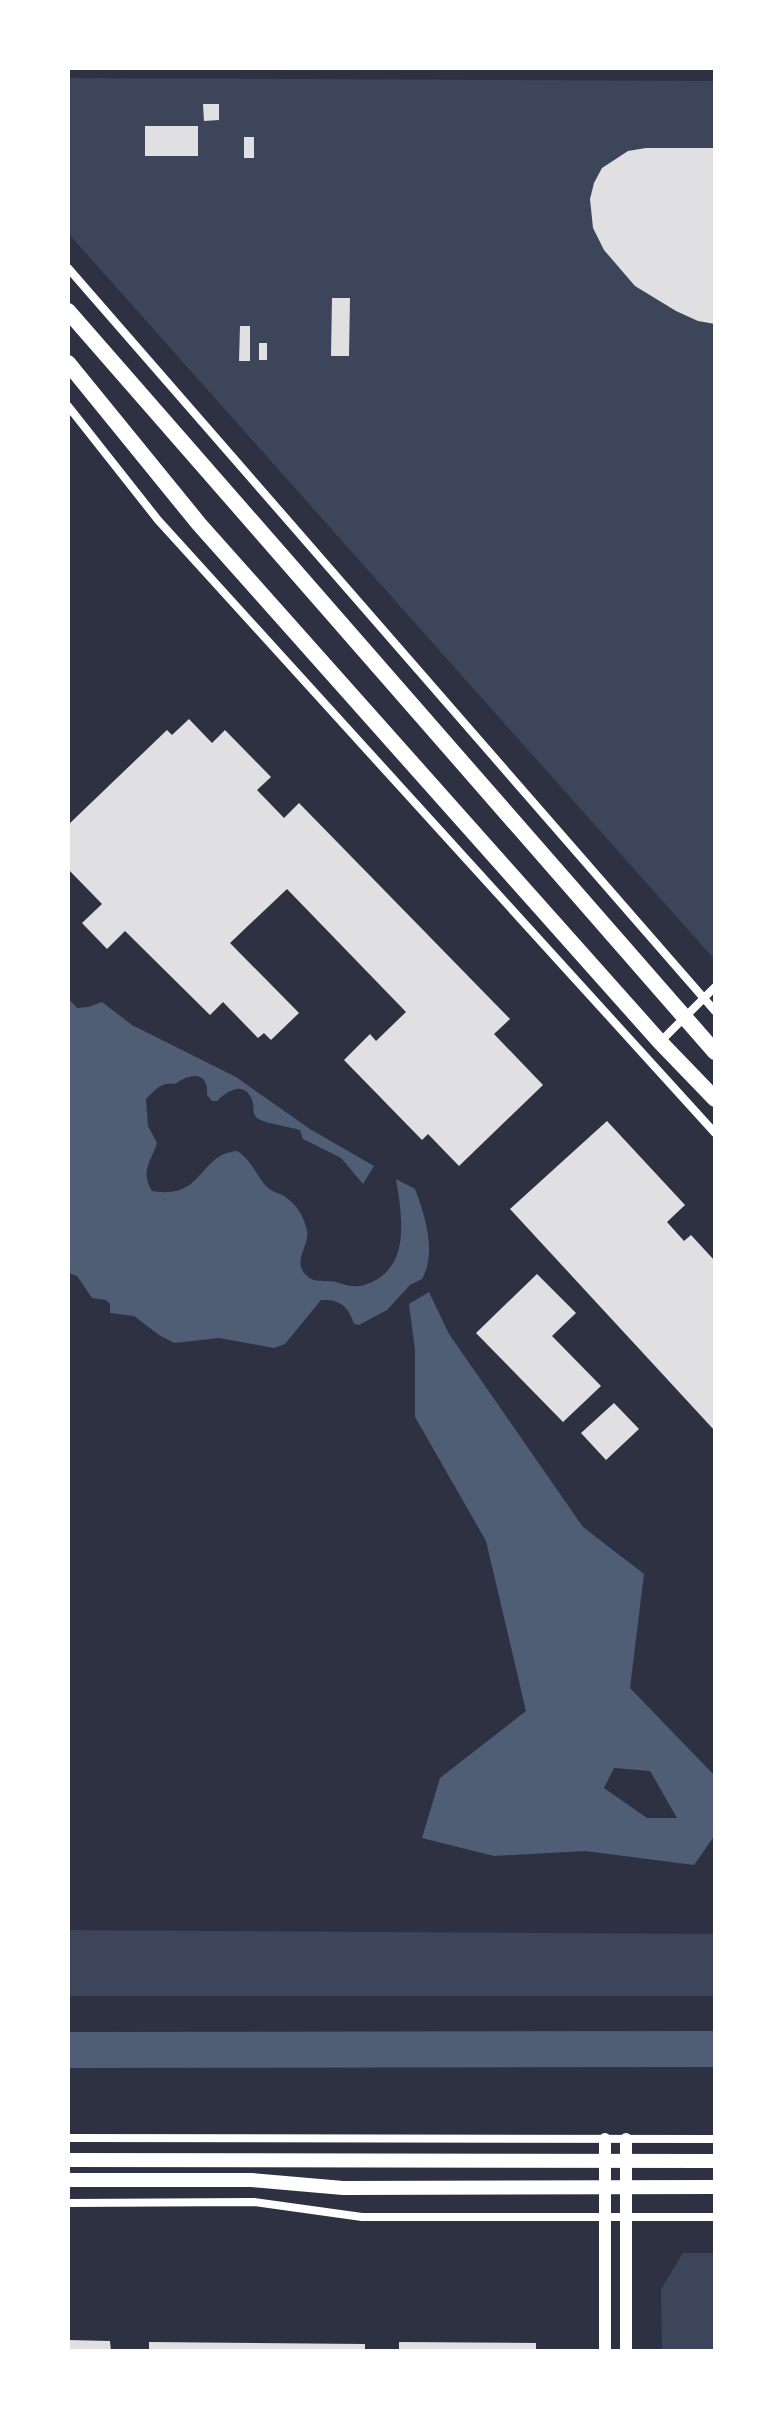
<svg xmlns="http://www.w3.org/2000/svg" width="783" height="2419" font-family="'Golos Text',sans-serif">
<rect width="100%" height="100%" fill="#2d3142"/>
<path fill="#3c4559" d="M68,78L715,81V960L68,233Z
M68,1930L715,1934V1996H68Z
M683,2253H715V2351H662L661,2289Z"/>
<path fill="#4f5d75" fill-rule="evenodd" d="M68,998L77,1008L88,1007L102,1002L132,1025L236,1077L310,1129L374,1166L363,1184L341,1158L303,1139L300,1130C290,1127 263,1123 257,1118C251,1112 255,1107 252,1100C244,1079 226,1092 217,1101H212L207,1095C209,1073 193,1072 178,1082C172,1086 173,1082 166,1084C159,1085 151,1094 146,1099L148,1126L157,1143C151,1162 140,1171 152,1191C205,1200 198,1154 237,1151C252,1160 256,1176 268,1188C273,1192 279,1193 284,1196C297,1204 304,1217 307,1231C310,1245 291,1262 307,1276C315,1284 327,1279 336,1282C353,1288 361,1288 376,1280C411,1260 401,1211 396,1179L415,1189C425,1215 437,1253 422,1279L410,1285L387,1310L359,1325L354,1324C348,1306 340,1299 321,1300L285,1344L274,1348L219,1338L174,1343L159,1335L134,1316L110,1313V1304L106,1300L92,1298L77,1276L68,1273Z
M429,1292L449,1334L583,1527L644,1574L630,1688L714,1775L715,1835L694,1865L585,1851L494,1856L422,1838L440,1778L526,1711L486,1541L415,1417V1350L409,1304ZM614,1768L650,1771L677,1818H647L604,1788Z"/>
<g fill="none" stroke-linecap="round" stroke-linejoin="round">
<path stroke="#4f5d75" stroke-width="36" d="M68,2050L715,2049"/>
</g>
<path fill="#e0e0e3" d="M203,104H219V120L204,121Z
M145,126H198V156H145Z
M244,137H254V158H244Z
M646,148H715V324L698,321L676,311L635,286L604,250L593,228L590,199L594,183L602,168L628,151Z
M332,298H350L349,356H331Z
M240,326H250V361H239Z
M259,343H267V360H259Z
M189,719L212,743L225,730L271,777L257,790L284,818L299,803L510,1019L494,1034L543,1085L459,1166L428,1134L422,1140L344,1060L370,1034L376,1041L406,1012L287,889L230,943L299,1013L271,1040L264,1033L258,1038L223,1002L210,1015L125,931L107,949L82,923L102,904L68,869V825L167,730L172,735Z
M607,1121L685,1205L667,1222L684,1241L691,1235L715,1261V1431L510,1209Z
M537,1274L576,1313L552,1336L601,1386L563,1422L476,1333Z
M614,1403L639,1429L606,1460L581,1433Z
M68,2340L110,2341L111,2351H68Z
M149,2342L365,2344V2351H149Z
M399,2342L536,2343V2351H399Z"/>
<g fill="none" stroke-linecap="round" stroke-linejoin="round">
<path stroke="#fff" stroke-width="8" d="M68,268L715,1011
M68,406L158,520L715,1133
M660,1042L715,987
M68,2138L715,2139
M68,2203L254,2202L362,2217H715"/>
<path stroke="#fff" stroke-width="12" d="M605,2351V2139
M626,2351V2139"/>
<path stroke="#fff" stroke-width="14" d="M68,2160L715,2161
M68,2180H252L343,2188L715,2187"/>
<path stroke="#fff" stroke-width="16" d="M68,311L715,1052
M68,363L199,524L660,1042L715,1099"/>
</g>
<rect width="783" height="2419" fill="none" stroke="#ffffff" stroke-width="140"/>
</svg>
